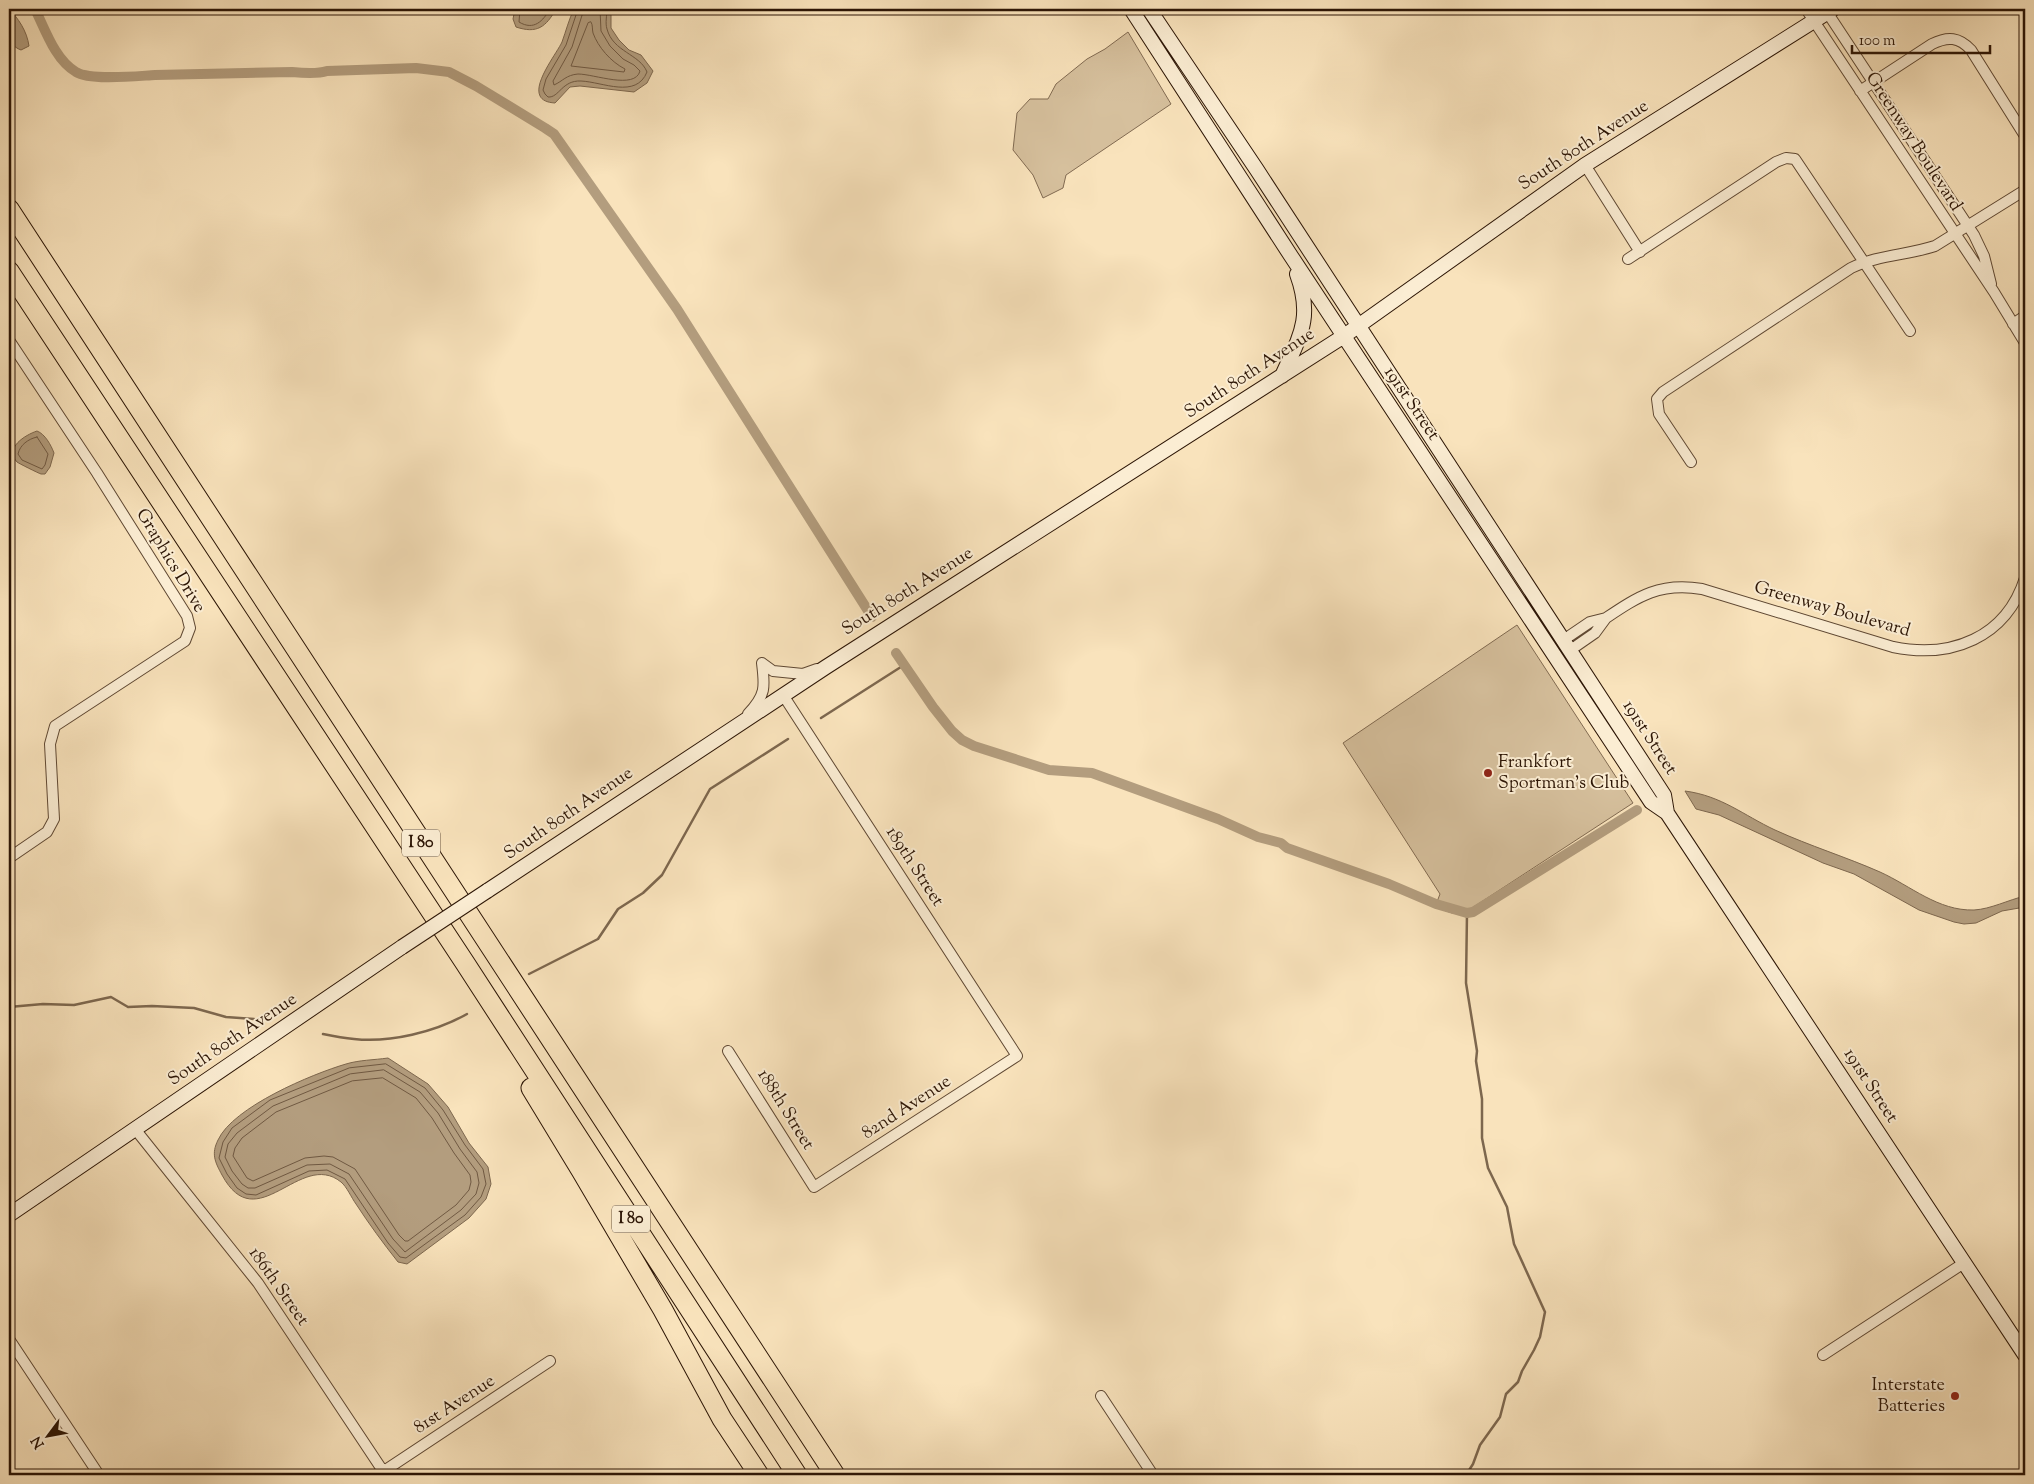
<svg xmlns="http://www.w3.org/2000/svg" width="2034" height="1484" font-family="'Sorts Mill Goudy',serif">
<rect width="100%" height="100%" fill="#f9e3bc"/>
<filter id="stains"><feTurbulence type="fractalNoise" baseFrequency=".004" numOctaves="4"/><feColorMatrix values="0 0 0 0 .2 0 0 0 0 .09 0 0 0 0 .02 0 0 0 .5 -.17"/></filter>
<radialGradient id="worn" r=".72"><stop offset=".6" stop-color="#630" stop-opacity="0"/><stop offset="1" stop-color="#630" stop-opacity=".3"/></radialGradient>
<path fill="#d6c09d" stroke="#816a51" d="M1128,32L1171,104L1066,175L1063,188L1043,198L1033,175L1013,150L1017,113L1030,99H1048L1056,84L1087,59L1105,49Z
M1517,625L1633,803L1472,908L1452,913L1435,907L1440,894L1343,743Z"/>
<path fill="#b39d7e" stroke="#7d674e" d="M9,9C18,18 27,31 29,46L21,50C4,44 9,24 9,9Z
M515,9H556C546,27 537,34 516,27L513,19Z
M574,9H611V28L619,40L629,50L641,55L653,71L647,83L634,92L580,86L570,87L555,103C518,101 555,57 562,42C566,31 569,19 574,9Z
M37,431C45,434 51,445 54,453L50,467L45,474H41C38,473 18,463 17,462C4,448 25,435 37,431Z
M1685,791C1722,796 1743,815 1775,830C1810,846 1846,857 1880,872C1911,886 1938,911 1974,910C1991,909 2008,900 2025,896V907L2002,911L1976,923L1964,924L1954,922L1919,910L1854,874L1823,863L1719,815L1696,809Z
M388,1058L428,1084L448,1107L469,1143L488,1167L491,1184L486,1199L469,1218L407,1264L398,1262C383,1243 369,1224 356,1204C351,1197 347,1187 341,1182C300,1149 257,1240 222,1175C215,1162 211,1154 218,1140C233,1107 312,1074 346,1064C359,1060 374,1060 388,1058Z"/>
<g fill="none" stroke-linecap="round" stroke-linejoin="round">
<path stroke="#705942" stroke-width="1" d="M520,9L519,22C534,31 543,21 550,9
M578,9L566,45L546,79L543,90L545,94L548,97C559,98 562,80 581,81C603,82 636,99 647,72C640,54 613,52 607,29C605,23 607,15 607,9
M584,9L572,47L553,81L554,85C563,81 566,75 578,74C594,74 635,90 640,71L634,65L623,59L610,46L601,31L600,9
M591,22C593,25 592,29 593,33C598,47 611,62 625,69L624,72L571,66L588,23Z
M37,437L48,454L45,465L42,469L22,460L18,454C20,445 28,439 37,437Z
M386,1064L425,1088L443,1110L465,1145L483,1169L486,1184L481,1197L465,1215L406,1258L400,1257L388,1243L345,1179L327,1170L309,1171L256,1195L246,1194L237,1188L227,1174L219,1158L223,1142L232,1128L270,1100L349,1068Z
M384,1070L420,1092L438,1113L460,1149L477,1172L479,1183L476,1194L461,1210L405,1252L393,1239L349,1174L330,1164L307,1165L255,1188H248L242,1184L232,1171L225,1157L228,1144L237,1133L273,1106L350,1074Z
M383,1078L416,1098L432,1118L454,1153L470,1175L471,1182L469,1190L456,1205L408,1241H405L399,1235L355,1169L333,1157L324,1156L305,1158L253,1181L247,1178L233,1156L235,1148L242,1138L276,1112L352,1081Z"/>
<path stroke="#7d674e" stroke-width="2.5" d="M821,718L904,665
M529,974L598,939L618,909L643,893L662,875L710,789L788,739
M9,1007L43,1004L74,1005L111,997L128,1007L152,1006L194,1008L226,1017L254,1019
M323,1034C333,1036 344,1038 354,1039C390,1043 435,1032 467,1014
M1466,1475L1473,1464L1480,1445L1500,1417L1506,1394L1518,1382L1522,1371L1534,1350L1540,1337L1545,1312L1514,1244L1507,1207L1488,1168L1482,1138V1099L1476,1061L1477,1051L1466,983L1467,913"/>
<path stroke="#b39d7e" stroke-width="10" d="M35,9C45,29 55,60 76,72C90,81 137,76 155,75C201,74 246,73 292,72C302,73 318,74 327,71L416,68L449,72L476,86L545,128L554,134L677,309L872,617
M896,653L933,707L952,731L962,740L974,746L1049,770L1092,773L1218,819L1258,837L1281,843L1287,848L1389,884L1436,904L1467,913L1473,912L1637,810"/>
<g stroke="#5f4833" stroke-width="12">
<path id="street" d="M1806,9L1994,292L2025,343
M1825,9L1974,235L1984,256L1991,284
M1860,91L1932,44C1948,36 1959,37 1971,50L2025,136
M1585,165L1640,252
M1628,259L1776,162L1786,158L1795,159L1910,331
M2013,324L2025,316
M9,340L97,473L187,616L190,628L185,641L55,726L50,744L54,819L47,832L9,858
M1691,462L1659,414L1657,399L1663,392L1851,268C1877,255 1908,255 1935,246L2025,190
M1606,618C1639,596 1660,582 1702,589L1893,647C1951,659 2006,638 2025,578
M1562,641L1590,622L1606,618L1595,633L1569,651
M762,663L773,671L803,674L817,669
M748,714C766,695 765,687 762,663
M728,1051L814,1187L1017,1056L783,695
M135,1129L258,1283L383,1471
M9,1339L99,1475
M1823,1355L1964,1263
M1101,1396L1153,1475
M378,1475L550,1361"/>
</g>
<g stroke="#2c1505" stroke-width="16">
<path id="secondary" d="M1131,9L1291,256L1651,802L1667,813L2025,1355
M1149,9L1257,170L1664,795L1667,813
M1282,376C1300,336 1313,318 1297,274
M487,891L826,667L1344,336L1585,165L1833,9
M9,1215L402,947"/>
</g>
<g stroke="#2c1505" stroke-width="21">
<path id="highway" d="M9,209L835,1475
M9,271L465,963L797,1475
M531,1088L582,1172L663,1310L722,1419L759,1475"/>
</g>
<use href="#street" stroke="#fbedd3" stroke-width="10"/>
<use href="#secondary" stroke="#fbedd3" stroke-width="14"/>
<use href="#highway" stroke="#f9e3bc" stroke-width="19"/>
<g stroke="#2c1505" stroke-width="16" stroke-linecap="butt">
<path id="secondary-bridge" d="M402,947L487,891"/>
</g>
<use href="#secondary-bridge" stroke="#fbedd3" stroke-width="14"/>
</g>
<g fill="#8f2418" stroke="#fbedd3" stroke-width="2">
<circle cx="1488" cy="773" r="5"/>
<circle cx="1955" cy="1396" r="5"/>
</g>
<g text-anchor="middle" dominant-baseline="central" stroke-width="4" stroke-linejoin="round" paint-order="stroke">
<g fill="#fbedd3" stroke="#6a5643" stroke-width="1">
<rect x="402" y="829.5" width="38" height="27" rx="4"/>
<rect x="612" y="1205.5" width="38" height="27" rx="4"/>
</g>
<g font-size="16" font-weight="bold" fill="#2c1505">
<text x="421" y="843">I 80</text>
<text x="631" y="1219">I 80</text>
</g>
<g font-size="18" fill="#2c1505" stroke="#fbedd3">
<text transform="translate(1913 142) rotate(57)">Greenway Boulevard</text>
<text transform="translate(1584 146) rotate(-33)">South 80th Avenue</text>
<text transform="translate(1250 374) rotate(-33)">South 80th Avenue</text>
<text transform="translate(1411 404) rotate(56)">191st Street</text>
<text transform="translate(170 561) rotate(59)">Graphics Drive</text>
<text transform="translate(908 592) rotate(-32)">South 80th Avenue</text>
<text transform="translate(1832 610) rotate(16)">Greenway Boulevard</text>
<text transform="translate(1649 738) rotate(57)">191st Street</text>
<text transform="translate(569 814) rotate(-34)">South 80th Avenue</text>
<text transform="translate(914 867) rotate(57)">189th Street</text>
<text transform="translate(233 1040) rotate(-34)">South 80th Avenue</text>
<text transform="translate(1870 1086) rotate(57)">191st Street</text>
<text transform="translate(907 1108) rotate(-33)">82nd Avenue</text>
<text transform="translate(785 1110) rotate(58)">188th Street</text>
<text transform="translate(278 1287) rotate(55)">186th Street</text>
<text transform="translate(455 1405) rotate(-33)">81st Avenue</text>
</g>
<g font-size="18" fill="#2c1505" stroke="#fbedd3" text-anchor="start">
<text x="1498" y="763">Frankfort<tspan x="1498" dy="21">Sportman's Club</tspan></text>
<text x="1945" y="1386" text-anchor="end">Interstate<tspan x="1945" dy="21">Batteries</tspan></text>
</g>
</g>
<rect width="2034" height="1484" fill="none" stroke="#f9e3bc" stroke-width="30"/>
<rect x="10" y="10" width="2014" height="1464" fill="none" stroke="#2c1505" stroke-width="2.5"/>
<rect x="15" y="15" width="2004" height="1454" fill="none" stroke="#2c1505"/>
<g transform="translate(48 1436) rotate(238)" stroke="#fbedd3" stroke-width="4" paint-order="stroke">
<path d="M0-4L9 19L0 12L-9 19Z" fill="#2c1505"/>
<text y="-8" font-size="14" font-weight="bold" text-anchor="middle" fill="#2c1505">N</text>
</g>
<path d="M1852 45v8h138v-8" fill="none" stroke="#2c1505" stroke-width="2.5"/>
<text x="1859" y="45" font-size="15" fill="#2c1505" stroke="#fbedd3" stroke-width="4" paint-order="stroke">100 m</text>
<rect width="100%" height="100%" filter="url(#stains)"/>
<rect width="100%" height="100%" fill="url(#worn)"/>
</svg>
